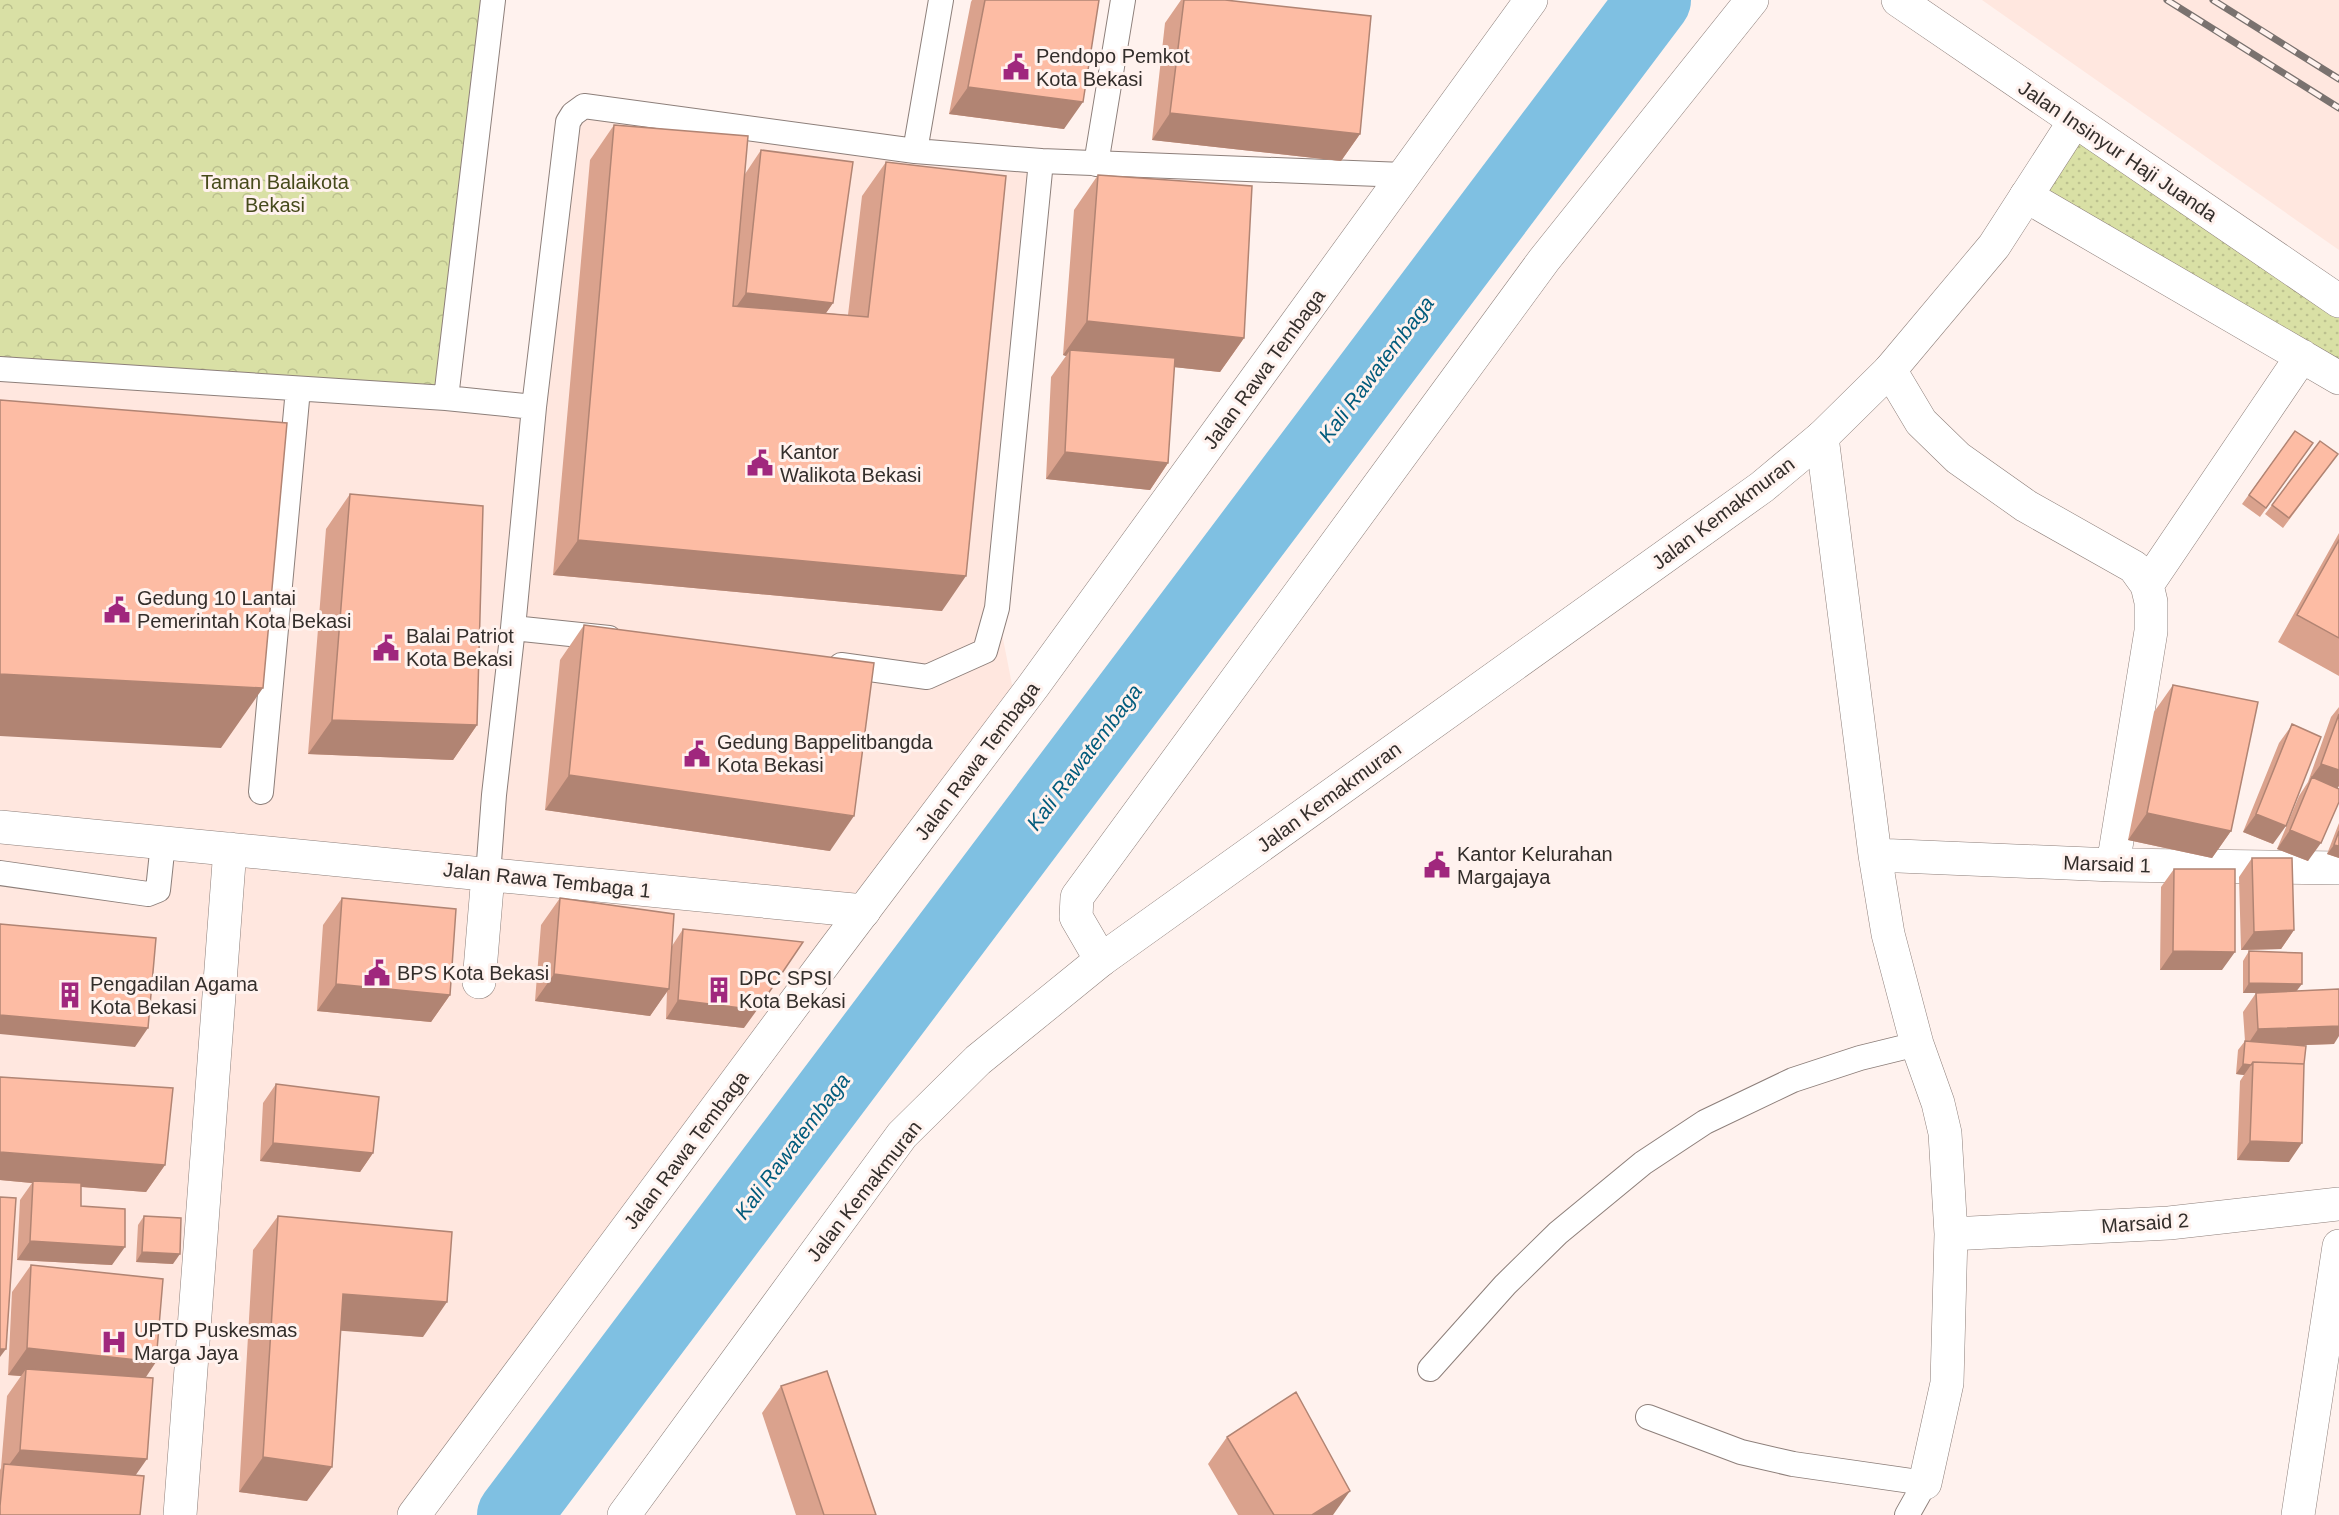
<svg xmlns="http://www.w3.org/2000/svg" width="2339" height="1515" font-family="Arial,sans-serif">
<defs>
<pattern id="grass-dots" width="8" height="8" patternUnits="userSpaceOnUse" patternTransform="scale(1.5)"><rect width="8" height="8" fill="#d9e0a5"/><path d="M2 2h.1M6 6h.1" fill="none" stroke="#bbc08e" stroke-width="1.8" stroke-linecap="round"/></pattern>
<pattern id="park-crowns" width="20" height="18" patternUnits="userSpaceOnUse" patternTransform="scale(1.5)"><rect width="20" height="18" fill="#d9e0a5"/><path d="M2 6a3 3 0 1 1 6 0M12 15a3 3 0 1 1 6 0" fill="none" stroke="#bbc08e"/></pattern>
</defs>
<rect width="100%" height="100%" fill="#fff2ee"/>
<path fill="#ffe7df" d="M1982,0H2339V250Z
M584,106L1041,161L997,608L1015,700L431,1515H0V369L533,407L568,122Z"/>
<path fill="url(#grass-dots)" d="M2074,122L2339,301V378L2026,196Z"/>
<path fill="url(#park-crowns)" d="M0,0H492L446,398L0,369Z"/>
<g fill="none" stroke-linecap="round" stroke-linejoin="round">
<path stroke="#7fc0e2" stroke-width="74" d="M514,1515L1654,0"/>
<g stroke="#8d7f7a" stroke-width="26">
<path id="lane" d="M915,151L941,0
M1096,164L1123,0
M0,369L446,398L534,407
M446,398L493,0
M513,628L609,638
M841,665L927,677L985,651L997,608L1041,161
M261,792L298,389
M0,873L148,894L158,890L163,843
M488,875L494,795L513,628L534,407L568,122L573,114L584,106L915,151L1041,161L1404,175
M1430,1369L1505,1285L1558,1233L1643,1163L1705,1122L1793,1080L1860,1058L1917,1044
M1648,1417L1741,1452L1793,1464L1925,1483L1907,1515"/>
</g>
<g stroke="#8d7f7a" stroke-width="34">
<path id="street" d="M2026,196L2339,378
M1890,370L1921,422L1958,458L2026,506L2134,567L2147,585L2151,602V631L2113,865
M1822,437L1875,855L1888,934L1917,1044L1938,1103L1945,1133L1951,1234L1947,1383L1925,1483
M2147,585L2302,356
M0,827L864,911
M1875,855L2113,865L2339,868
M1101,960L1076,917L1077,897L1544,260L1752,0
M479,982L488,875
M1951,1234L2169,1223L2339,1204
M180,1515L230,849
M2298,1515L2339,1246"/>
</g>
<g stroke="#8d7f7a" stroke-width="34">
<path id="secondary" d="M414,1515L834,950L1034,685L1531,0
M624,1515L902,1135L978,1060L1101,960L1762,487L1822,437L1890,370L1994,246L2074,122"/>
</g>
<g stroke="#8d7f7a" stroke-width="34">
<path id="primary" d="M1898,0L2339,301"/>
</g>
<use href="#lane" stroke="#fff" stroke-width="24"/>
<use href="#street" stroke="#fff" stroke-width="33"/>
<use href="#secondary" stroke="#fff" stroke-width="33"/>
<use href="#primary" stroke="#fff" stroke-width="33"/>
<g stroke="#7a726f" stroke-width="7">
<path id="rail" d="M2167,0L2339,108
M2213,0L2339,79"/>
</g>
<use href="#rail" stroke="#fff2ee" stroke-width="4.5" stroke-dasharray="14" stroke-linecap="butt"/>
</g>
<path fill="#daa28d" d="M972,0H1099L1064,129L949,114L971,2Z
M1181,0H1225L1360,134L1341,161L1152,140L1165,23Z
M614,125L745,174L761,150L833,303L826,313L848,315L862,196L886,162L942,611L553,575L590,160Z
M1098,175L1244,338L1220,372L1174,367L1168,463L1150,490L1046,479L1051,377L1066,356L1063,355L1074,210Z
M2295,431L2313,443L2260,517L2242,504Z
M2338,454L2283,528L2265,514L2272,505Z
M350,494L477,725L453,760L308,754L326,529Z
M2339,533V676L2278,642Z
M584,625L830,851L545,810L560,660Z
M2173,685L2231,831L2212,858L2128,840L2154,712Z
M2339,707L2337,788L2308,861L2277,849L2299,796L2308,782L2331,717Z
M2292,725L2273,844L2243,832L2279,743Z
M2339,823V858L2327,854Z
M2252,858L2294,930L2281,949L2241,950L2239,877Z
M2174,869L2222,970H2160L2161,887Z
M342,898L450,995L431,1022L317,1011L323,925Z
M560,898L672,946L683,929L744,1028L666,1019L667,991L650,1016L535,1001L541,925Z
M2249,951L2296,991L2334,1044L2298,1045L2289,1162L2237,1160L2240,1081L2244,1075L2236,1074L2238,1050L2245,1041L2243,1012L2256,993H2261H2243V961Z
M276,1084L373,1153L360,1172L260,1161L263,1103Z
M165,1165L146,1192L81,1187V1206L112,1265L17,1260L20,1200L32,1183L0,1180Z
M144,1216L173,1264L136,1262L138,1225Z
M278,1216L423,1337L340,1330L307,1501L239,1492L253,1250Z
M31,1265L163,1279L0,1515V1470L1,1468L7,1396L21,1376L8,1375L12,1292Z
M781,1386L876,1515H796L762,1413Z
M1227,1437L1333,1515H1238L1208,1464Z"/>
<path fill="#b18473" d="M968,87L1083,102L1064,129L949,114Z
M1170,113L1360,134L1341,161L1152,140Z
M746,293L833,303L814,330L727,320Z
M1087,321L1244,338L1220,372L1070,356V350L1066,356L1063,355Z
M1065,452L1168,463L1150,490L1046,479Z
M578,540L966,576L942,611L553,575Z
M0,674L263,688L221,748L0,736Z
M332,720L477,725L453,760L308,754Z
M2321,764L2339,770V786L2335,792L2312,777L2308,782Z
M569,775L854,816L830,851L545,810Z
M2147,813L2231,831L2212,858L2128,840Z
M2256,814L2286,826L2273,844L2243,832Z
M2290,830L2321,843L2308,861L2277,849Z
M2334,845L2339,846V858L2327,854Z
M2294,930L2281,949L2241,950L2254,932Z
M2173,951L2235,952L2222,970H2160Z
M554,974L669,989L650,1016L535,1001Z
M2249,983L2302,984L2295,993H2243Z
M336,984L450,995L431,1022L317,1011Z
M678,1000L757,1010L744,1028L666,1019Z
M0,1015L148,1028L135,1047L0,1034Z
M2339,1026V1036L2334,1044L2246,1047L2258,1029Z
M2243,1064L2251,1065L2244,1075L2236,1074Z
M2250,1141L2302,1143L2289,1162L2237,1160Z
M273,1143L373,1153L360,1172L260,1161Z
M0,1152L165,1165L146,1192L33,1183V1181L32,1183L0,1180Z
M30,1241L125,1247L112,1265L17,1260Z
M142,1252L180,1254L173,1264L136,1262Z
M343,1294L447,1302L423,1337L318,1329Z
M27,1348L156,1362L138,1389L26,1369L21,1376L8,1375Z
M0,1349H6L0,1357Z
M20,1450L147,1459L128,1486L3,1473Z
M263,1457L332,1467L307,1501L239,1492Z
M1350,1491L1333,1515H1312Z"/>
<path fill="#fdbca4" stroke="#b18473" stroke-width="1.5" d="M985,0H1099L1083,102L968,87Z
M1184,0H1225L1371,16L1360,134L1170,113Z
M614,125L748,136L733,306L868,317L886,162L1006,176L966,576L578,540Z
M761,150L853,162L833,303L746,293Z
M1098,175L1252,186L1244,338L1087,321Z
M1070,350L1175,358L1168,463L1065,452Z
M0,400L287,423L263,688L0,674Z
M2295,431L2313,443L2266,508L2249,495Z
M2320,441L2338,454L2289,518L2272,505Z
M350,494L483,506L477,725L332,720Z
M2339,540V638L2297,615Z
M584,625L874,663L854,816L569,775Z
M2173,685L2258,702L2231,831L2147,813Z
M2339,714V770L2321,764Z
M2292,724L2321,737L2286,826L2256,814Z
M2312,777L2339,789V802L2321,843L2290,830Z
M2339,831V846L2334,845Z
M2252,858H2292L2294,930L2254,932Z
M2174,869H2235V952L2173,951Z
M342,898L456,909L450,995L336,984Z
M560,898L674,914L669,989L554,974Z
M0,924L156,938L148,1028L0,1015Z
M683,929L803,942L757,1010L678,1000Z
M2249,951L2302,953V984L2249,983Z
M2339,989V1026L2258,1029L2256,993Z
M2245,1041L2306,1046L2304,1064L2253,1062L2251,1065L2243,1064Z
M2253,1062L2304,1064L2302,1143L2250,1141Z
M0,1077L173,1088L165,1165L0,1152Z
M276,1084L379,1097L373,1153L273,1143Z
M33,1181L81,1183V1206L125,1209V1247L30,1241Z
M0,1197L16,1198L6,1349H0Z
M144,1216L181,1218L180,1254L142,1252Z
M278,1216L452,1232L447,1302L343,1294L332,1467L263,1457Z
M31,1265L163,1279L156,1362L27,1348Z
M26,1369L153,1378L147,1459L20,1450Z
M827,1371L876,1515H824L781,1386Z
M1296,1392L1350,1491L1312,1515H1274L1227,1437Z
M4,1464L144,1476L140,1515H0V1506Z"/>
<defs>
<g id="civic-bare" transform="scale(2.07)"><path d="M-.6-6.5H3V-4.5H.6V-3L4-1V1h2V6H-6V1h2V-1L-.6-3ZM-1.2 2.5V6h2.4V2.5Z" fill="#a0277d" stroke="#fff2ee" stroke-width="2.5" paint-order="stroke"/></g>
<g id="building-bare" transform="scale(2.07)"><path d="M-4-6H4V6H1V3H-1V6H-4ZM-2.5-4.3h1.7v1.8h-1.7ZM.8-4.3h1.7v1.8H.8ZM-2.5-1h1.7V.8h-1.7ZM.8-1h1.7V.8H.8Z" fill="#a0277d" stroke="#fff2ee" stroke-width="2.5" paint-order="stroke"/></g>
<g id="hospital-bare" transform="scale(2.07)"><path d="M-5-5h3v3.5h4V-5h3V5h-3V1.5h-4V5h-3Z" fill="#a0277d" stroke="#fff2ee" stroke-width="2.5" paint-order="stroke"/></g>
</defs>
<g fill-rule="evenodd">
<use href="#civic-bare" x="1016" y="67"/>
<use href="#civic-bare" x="760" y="463"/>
<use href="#civic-bare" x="117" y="610"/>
<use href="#civic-bare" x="386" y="648"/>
<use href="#civic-bare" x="697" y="754"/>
<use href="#civic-bare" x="1437" y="865"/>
<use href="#civic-bare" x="377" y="973"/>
<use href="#building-bare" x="719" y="990"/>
<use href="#building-bare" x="70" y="995"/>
<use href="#hospital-bare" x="114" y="1342"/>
</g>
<g text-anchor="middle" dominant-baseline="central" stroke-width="6" stroke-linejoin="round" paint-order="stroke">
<g font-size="20" fill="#332e2b" stroke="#fff2ee" text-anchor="start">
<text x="1036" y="56">Pendopo Pemkot<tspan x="1036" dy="23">Kota Bekasi</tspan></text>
<text x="780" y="452">Kantor<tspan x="780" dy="23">Walikota Bekasi</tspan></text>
<text x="137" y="598">Gedung 10 Lantai<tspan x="137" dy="23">Pemerintah Kota Bekasi</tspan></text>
<text x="406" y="636">Balai Patriot<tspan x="406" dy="23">Kota Bekasi</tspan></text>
<text x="717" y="742">Gedung Bappelitbangda<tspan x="717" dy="23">Kota Bekasi</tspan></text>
<text x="1457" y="854">Kantor Kelurahan<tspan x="1457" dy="23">Margajaya</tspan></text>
<text x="397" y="973">BPS Kota Bekasi</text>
<text x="739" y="978">DPC SPSI<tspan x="739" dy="23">Kota Bekasi</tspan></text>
<text x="90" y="984">Pengadilan Agama<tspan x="90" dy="23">Kota Bekasi</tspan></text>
<text x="134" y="1330">UPTD Puskesmas<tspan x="134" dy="23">Marga Jaya</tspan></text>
</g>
<g font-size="20" fill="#332e2b" stroke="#fff2ee">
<text transform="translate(2118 151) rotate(34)">Jalan Insinyur Haji Juanda</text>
<text transform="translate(1264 369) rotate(-54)">Jalan Rawa Tembaga</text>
<text transform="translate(1723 513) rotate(-37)">Jalan Kemakmuran</text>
<text transform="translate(977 761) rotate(-53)">Jalan Rawa Tembaga</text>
<text transform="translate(1329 797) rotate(-36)">Jalan Kemakmuran</text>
<text transform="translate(2107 864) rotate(2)">Marsaid 1</text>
<text transform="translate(547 880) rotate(6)">Jalan Rawa Tembaga 1</text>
<text transform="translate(686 1150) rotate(-53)">Jalan Rawa Tembaga</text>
<text transform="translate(864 1191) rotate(-52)">Jalan Kemakmuran</text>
<text transform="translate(2145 1223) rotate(-4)">Marsaid 2</text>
</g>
<g font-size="20" fill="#464a1b" stroke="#fff2ee">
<text x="275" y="182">Taman Balaikota<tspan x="275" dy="23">Bekasi</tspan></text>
</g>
<g font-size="21" font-style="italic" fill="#015b7c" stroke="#fff2ee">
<text transform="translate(1376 369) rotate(-53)">Kali Rawatembaga</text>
<text transform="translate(1084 757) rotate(-53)">Kali Rawatembaga</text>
<text transform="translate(792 1146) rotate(-53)">Kali Rawatembaga</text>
</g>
</g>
</svg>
